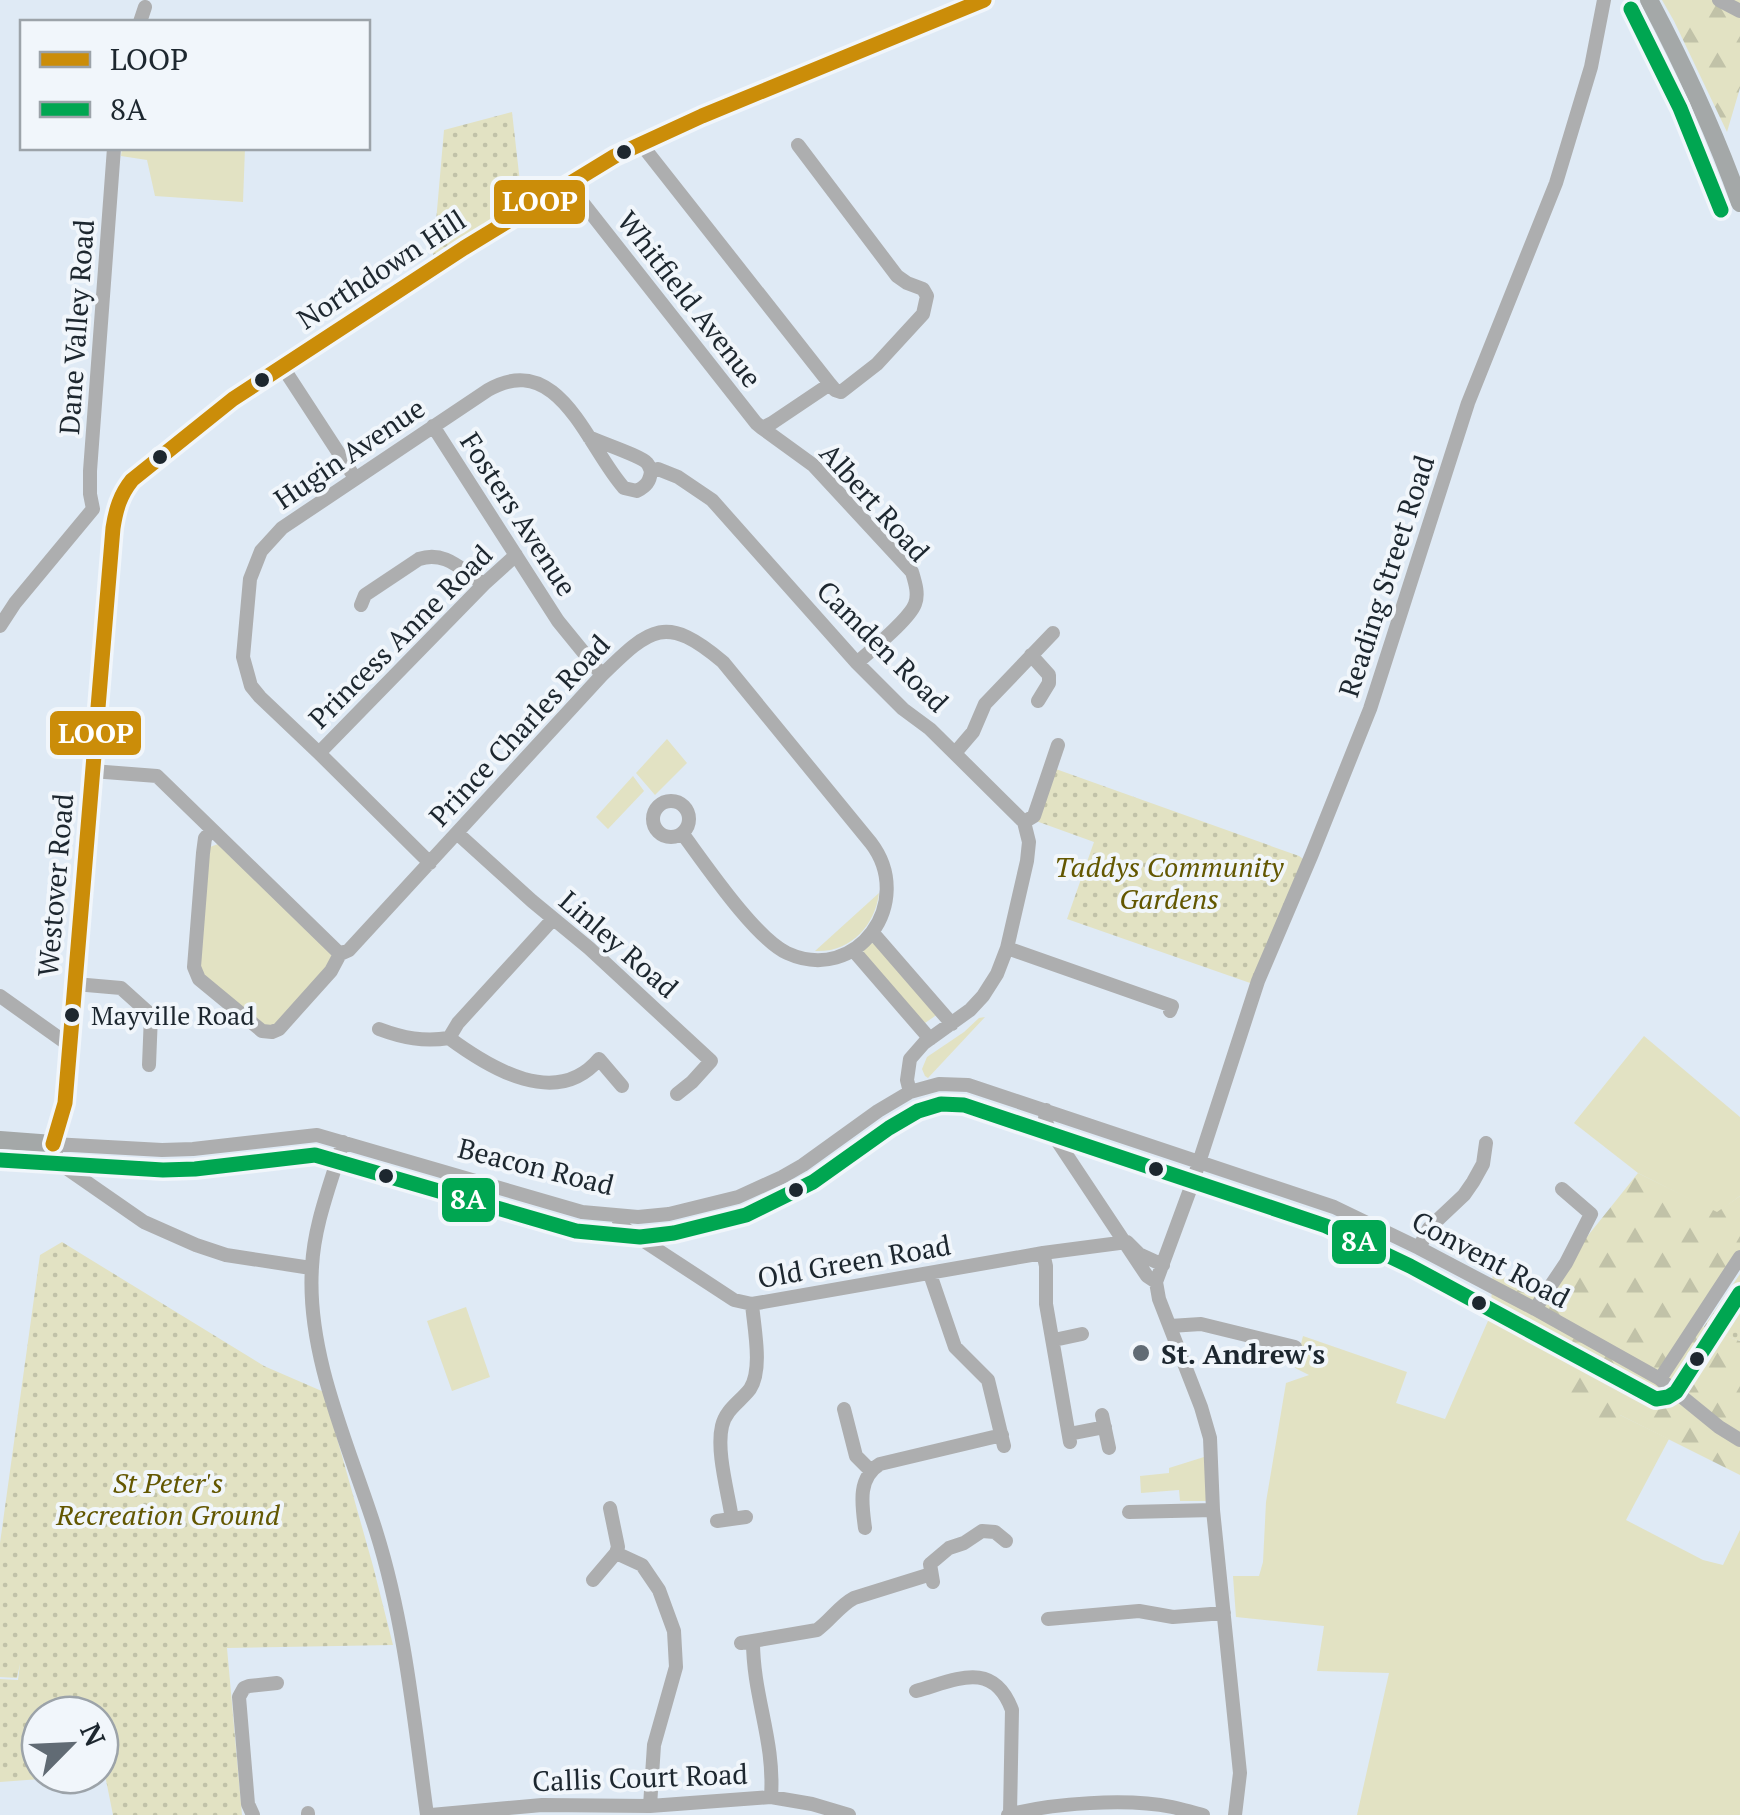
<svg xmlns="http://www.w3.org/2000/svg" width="1740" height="1815" font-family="'PT Serif',serif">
<defs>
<pattern id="forest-firs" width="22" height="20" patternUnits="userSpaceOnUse" patternTransform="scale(2.5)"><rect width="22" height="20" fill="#e2e2c3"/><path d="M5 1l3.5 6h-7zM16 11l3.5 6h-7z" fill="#c1c2a8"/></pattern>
<pattern id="park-dots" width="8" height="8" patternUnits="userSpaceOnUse" patternTransform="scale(2.5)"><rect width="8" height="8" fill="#e2e2c3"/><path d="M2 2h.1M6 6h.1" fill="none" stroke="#c1c2a8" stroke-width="1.8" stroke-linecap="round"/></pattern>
</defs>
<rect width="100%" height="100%" fill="#dfeaf5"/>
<path fill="#e2e2c3" d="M122,148H245L243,202L155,196L147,160L121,156Z
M667,739L687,763L655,795L636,773Z
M633,776L644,791L608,829L596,817Z
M218,844L329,951L334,960L279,1024L267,1027L199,971L210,847Z
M879,893C875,926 850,953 815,951Z
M872,943L877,945L938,1014L925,1023L864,955L863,950L866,945Z
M985,1017L928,1078L925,1076L922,1069L927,1057L964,1032L979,1018Z
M1644,1036L1740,1117V1196L1717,1213L1638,1173L1574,1123Z
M1498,1298L1527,1308L1620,1415L1669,1439L1626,1520L1703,1560L1723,1565L1740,1530V1815H1357L1389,1673L1317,1671L1324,1626L1236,1617L1233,1576H1259L1263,1562L1266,1502L1286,1383L1309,1375L1295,1368L1303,1336L1407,1372L1396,1403L1445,1419Z
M466,1307L490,1377L452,1391L427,1321Z
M1204,1457L1208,1501H1180L1179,1490L1141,1493L1140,1476L1169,1473V1468Z"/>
<path fill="url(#forest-firs)" d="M1662,0H1740V88L1727,132L1674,21Z
M1638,1173L1717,1212L1740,1196V1250L1691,1323L1740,1341V1475L1620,1415L1603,1441L1561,1410L1571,1362L1532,1335L1490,1323L1493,1269L1538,1298Z"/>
<path fill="url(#park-dots)" d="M512,112L522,200L433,256L444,130Z
M1053,768L1299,856L1306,861L1253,984L1067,919L1094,842L1036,821Z
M62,1242L264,1366L324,1392L373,1566L393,1645L227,1648L242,1815H113L105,1775H100V1715H40V1775H94L0,1782V1679L18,1680L20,1664L17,1678L0,1677V1543L40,1255Z
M1740,1274V1341L1703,1328Z"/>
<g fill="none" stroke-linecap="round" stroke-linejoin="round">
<path stroke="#adaeaf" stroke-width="14" d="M1719,0L1740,11
M140,22L145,7
M641,144L830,384L835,390L841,392L877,364L923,314L927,296L923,289L907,283L897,276L798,145
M568,184L756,423L762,428L772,423L830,384
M282,366L355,478
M433,426L558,621L602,675
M762,428L813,465L912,572C915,582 919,594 915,604C909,620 871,650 857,663
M589,437C601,443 641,456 647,463C649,465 650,469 651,471
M651,471L658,469L678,477L712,500L857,663L903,709L930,729L1024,822L1029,842L1027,861L1007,948L997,974L983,996L970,1010L924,1043L910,1059L907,1080L910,1092
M93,509L90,494V471L114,148
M361,605L365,595L419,559C446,550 462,571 484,584
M0,626L15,603L93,509
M1031,655L1049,675V683L1038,701
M319,753L484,584L516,555
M955,753L973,732L985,704L1053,633
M92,771L157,776L340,954
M653 819a18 18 0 1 1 36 0a18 18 0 1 1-36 0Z
M1024,822L1034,816L1058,745
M212,830L205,838L203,853L194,967L199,979L262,1031L272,1032L279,1029L331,971L340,954
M457,833L532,901L589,948L711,1061L692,1082L677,1094
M430,863L319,753L260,697L251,686L243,657L250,579L261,551L282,528L488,390C559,349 587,447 624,488L637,491C646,486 650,482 651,471
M873,933L952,1024
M1007,948L1172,1006L1170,1011
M853,950L930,1039
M340,954L349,950L602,675C651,627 666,614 723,662L871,843C916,902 857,985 787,953C755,938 705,864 682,833
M75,984L121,988L151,1015L149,1065
M0,996L69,1045
M379,1029C403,1038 424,1042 449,1038C491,1069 557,1109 599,1059L622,1086
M449,1038L458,1023L553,919
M1046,1110L1045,1119L1048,1127L1147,1276L1156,1282
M343,1142C331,1183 314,1224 312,1267C306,1356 350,1448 376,1531C405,1623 414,1720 427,1815
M617,1216L621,1226L734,1300L752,1304L1043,1253L1127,1242L1139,1254L1163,1265
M1419,1248L1429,1228L1464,1195L1473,1182L1483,1164L1486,1143
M1043,1253L1046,1266V1304L1070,1442
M311,1268L226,1255L196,1245L144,1222L59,1163L53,1144L162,1150L193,1149L317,1135L582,1212L638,1217L669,1214L738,1197L782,1177L803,1165L878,1111L910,1092L939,1084L968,1085L1334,1207L1419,1248L1535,1309L1660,1379L1719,1427L1740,1440
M930,1274L955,1347L988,1380L1004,1446
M1535,1309L1566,1263L1591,1214L1562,1189
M1170,1326L1201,1324L1295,1347
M1054,1340L1082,1334
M1660,1379L1740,1257
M844,1409L856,1456L870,1470
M1102,1415L1109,1448
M1069,1434L1105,1427
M1129,1512L1213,1510
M732,1519C728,1492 716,1451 722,1426C726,1409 740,1402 750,1389C763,1369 754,1328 752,1304
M717,1521L746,1517
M865,1528C862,1505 857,1478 880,1464L1002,1435
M616,1553L642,1565L659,1590L674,1631L676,1667L654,1745L650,1806
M593,1580L616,1553L618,1547L610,1508
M933,1582L930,1564L949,1548L964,1543L982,1531L995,1532L1006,1541
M1048,1619L1139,1611L1173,1617L1224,1613
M753,1641C753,1697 775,1740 771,1797
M741,1643L817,1630C831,1620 839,1606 854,1598L931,1574
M916,1691C956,1680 993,1659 1012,1710L1010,1814
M253,1815L248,1804L239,1697L244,1688L249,1686L277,1683
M308,1815V1813
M431,1815L542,1805L650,1806L771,1797L812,1804L849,1815
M1008,1815C1051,1803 1128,1798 1172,1807C1183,1809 1193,1813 1203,1815
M1235,1815L1240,1773L1213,1510L1210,1438L1201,1407L1159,1299L1156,1282L1191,1187L1258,981L1312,854L1370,709L1468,403L1556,183L1591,67L1604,0"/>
<path stroke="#a4a8a8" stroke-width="18" d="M1649,0C1684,66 1715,133 1740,203
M0,1140L53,1144L65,1103L113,528L116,509L122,493L132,480L233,399L464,248L568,184L615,156L702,116L984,0"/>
<g stroke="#f1f6fb" stroke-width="22">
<path id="bus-1" d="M53,1144L65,1103L113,528C116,509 120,495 132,480L233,399L464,248L615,156L702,116L984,0"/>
</g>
<g stroke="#f1f6fb" stroke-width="22">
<path id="bus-2" d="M1631,9L1680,108L1721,210
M0,1160L163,1170L195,1169L315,1155L576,1231L640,1237L674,1233L746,1215L813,1182L889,1128L918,1111L941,1104L964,1105L1326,1226L1410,1266L1656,1399L1668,1397L1676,1392L1740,1293"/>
</g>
<use href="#bus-1" stroke="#cb8d09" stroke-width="15"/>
<use href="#bus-2" stroke="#00a651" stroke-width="15"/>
</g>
<g fill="#1d272f" stroke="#f1f6fb" stroke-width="4">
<circle cx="624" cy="152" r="9"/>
<circle cx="262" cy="380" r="9"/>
<circle cx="160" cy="457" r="9"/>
<circle cx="72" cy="1015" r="9"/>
<circle cx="1156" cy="1169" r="9"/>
<circle cx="386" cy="1176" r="9"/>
<circle cx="796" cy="1190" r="9"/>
<circle cx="1479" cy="1303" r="9"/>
<circle cx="1697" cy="1359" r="9"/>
</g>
<circle fill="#616b74" stroke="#f1f6fb" stroke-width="4" cx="1141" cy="1353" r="10"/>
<g text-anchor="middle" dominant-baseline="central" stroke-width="8" stroke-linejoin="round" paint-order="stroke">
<g font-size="26" fill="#1d272f" stroke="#f1f6fb" text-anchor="start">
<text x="91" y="1015">Mayville Road</text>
</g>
<g font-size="28" fill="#1d272f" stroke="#f1f6fb">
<text transform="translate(381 269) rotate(-33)">Northdown Hill</text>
<text transform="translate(690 299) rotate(52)">Whitfield Avenue</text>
<text transform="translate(76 327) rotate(-86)">Dane Valley Road</text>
<text transform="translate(349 453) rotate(-34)">Hugin Avenue</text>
<text transform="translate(875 502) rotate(48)">Albert Road</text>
<text transform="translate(519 514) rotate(57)">Fosters Avenue</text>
<text transform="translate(1386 576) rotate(-72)">Reading Street Road</text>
<text transform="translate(400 636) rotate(-45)">Princess Anne Road</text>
<text transform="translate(883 646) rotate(45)">Camden Road</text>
<text transform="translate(519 730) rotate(-47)">Prince Charles Road</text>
<text transform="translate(55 885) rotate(-85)">Westover Road</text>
<text transform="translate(619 944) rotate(41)">Linley Road</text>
<text transform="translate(536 1166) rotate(14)">Beacon Road</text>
<text transform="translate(1491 1259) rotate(28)">Convent Road</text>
<text transform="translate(854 1261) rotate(-10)">Old Green Road</text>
<text transform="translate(640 1777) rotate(-2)">Callis Court Road</text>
</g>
<g font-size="28" font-style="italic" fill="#635701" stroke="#f1f6fb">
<text x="1169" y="866">Taddys Community<tspan x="1169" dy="32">Gardens</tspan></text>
<text x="168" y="1482">St Peter's<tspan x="168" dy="32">Recreation Ground</tspan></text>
</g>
<g font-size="28" font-weight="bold" fill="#1d272f" stroke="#f1f6fb" text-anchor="start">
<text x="1161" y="1353">St. Andrew's</text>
</g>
</g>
<g stroke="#f1f6fb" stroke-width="4">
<rect x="492" y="178" width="95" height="48" rx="10" fill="#cb8d09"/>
<rect x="48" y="709" width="95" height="48" rx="10" fill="#cb8d09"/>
<rect x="440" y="1176" width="57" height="48" rx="10" fill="#00a651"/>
<rect x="1330" y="1218" width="58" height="48" rx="10" fill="#00a651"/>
</g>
<g font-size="28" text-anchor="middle" font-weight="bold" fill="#fff">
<text x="540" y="211">LOOP</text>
<text x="96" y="743">LOOP</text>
<text x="468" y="1209">8A</text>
<text x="1359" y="1251">8A</text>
</g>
<rect x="20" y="20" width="350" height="130" fill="#f1f6fb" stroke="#9ca3a9" stroke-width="2.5"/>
<rect x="40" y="52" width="50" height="15" fill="#cb8d09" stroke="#9ca3a9" stroke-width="2.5"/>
<text x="110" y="70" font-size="30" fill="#1d272f">LOOP</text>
<rect x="40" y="102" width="50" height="15" fill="#00a651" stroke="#9ca3a9" stroke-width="2.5"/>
<text x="110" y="120" font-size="30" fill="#1d272f">8A</text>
<g transform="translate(70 1745) rotate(66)"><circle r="48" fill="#f1f6fb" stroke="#9ca3a9" stroke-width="2.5"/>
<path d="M0-8L18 38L0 25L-18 38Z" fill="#616b74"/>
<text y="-15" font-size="28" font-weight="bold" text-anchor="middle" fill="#1d272f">N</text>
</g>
</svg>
